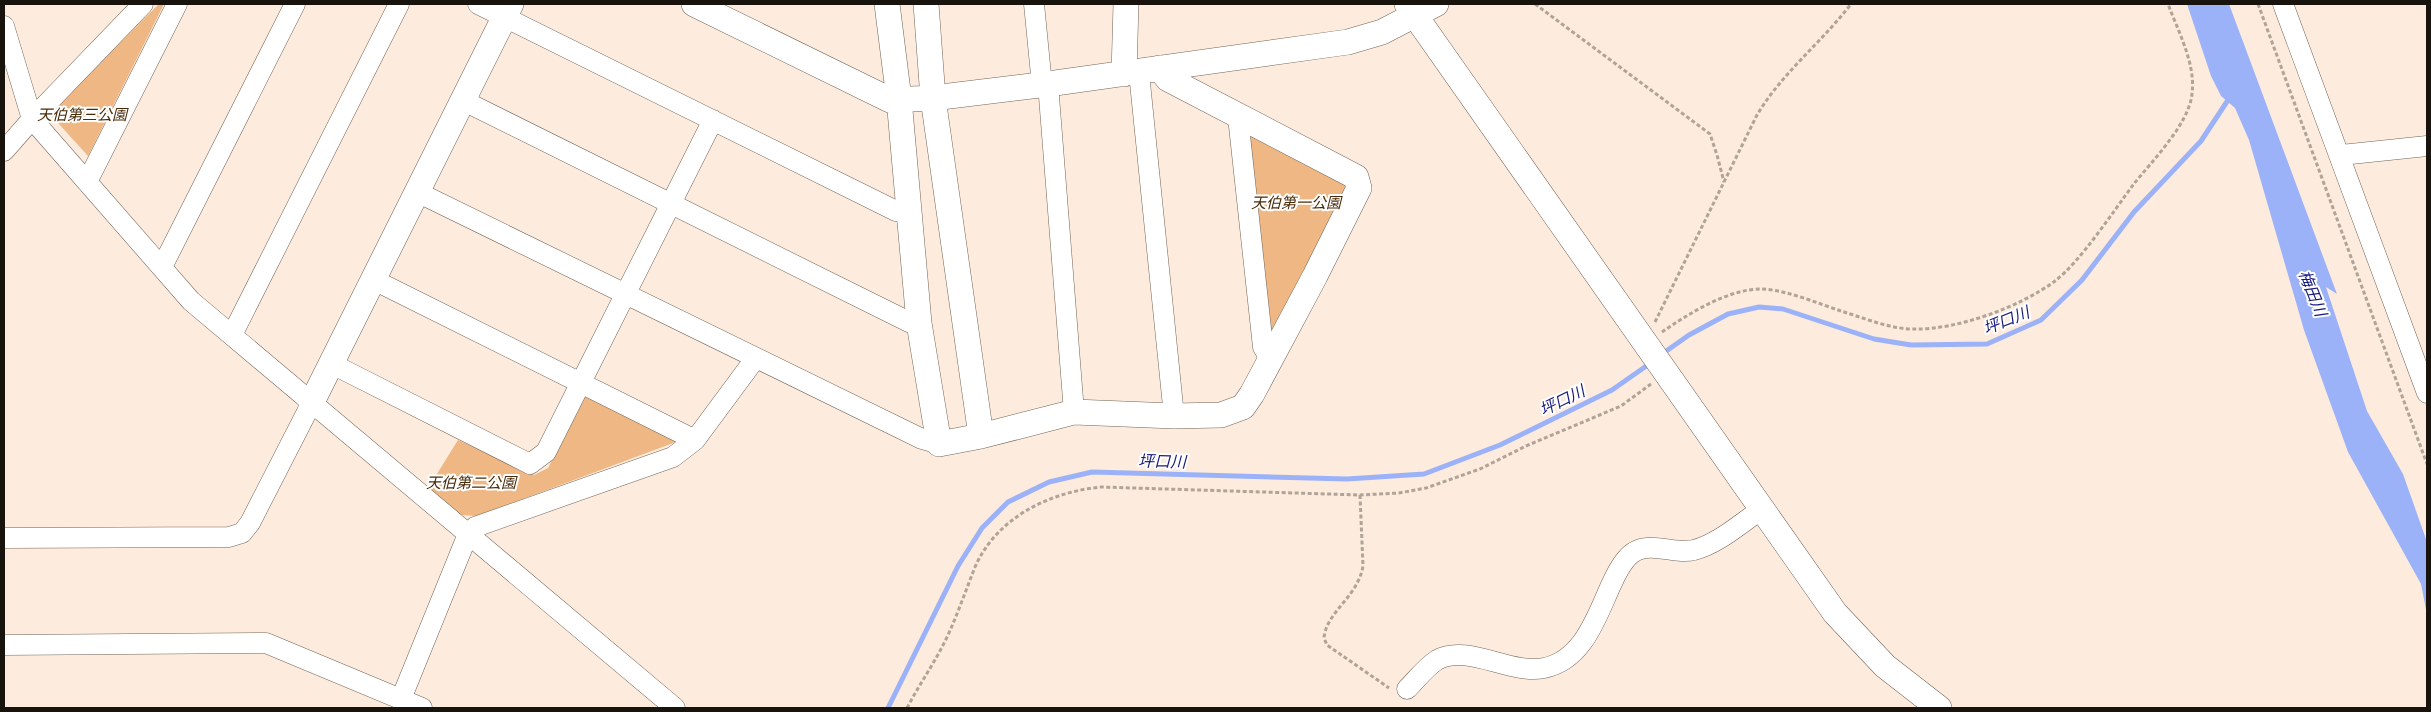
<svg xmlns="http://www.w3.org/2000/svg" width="2431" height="712" font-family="Merriweather,'Noto Sans JP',serif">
<rect width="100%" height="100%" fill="#fdecdd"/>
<path fill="#eeb783" d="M159,4H164L88,156L49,113Z
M1249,134L1349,184L1271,339Z
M586,395L676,442L477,516L459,515L427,490L458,440L534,475L548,468Z"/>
<path fill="#9cb2f8" d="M2187,4H2229L2337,294L2326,287L2367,411L2403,474L2427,542V615L2421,584L2348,452L2304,330L2249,140L2235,108L2221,96L2211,76Z"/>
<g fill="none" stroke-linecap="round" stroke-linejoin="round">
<path stroke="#9cb2f8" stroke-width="5" d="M1662,354L1689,335L1728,314L1759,307L1783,309L1874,339L1911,345L1987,344L2041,320L2082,280L2134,212L2201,141L2230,97
M888,708L958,566L982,528L1008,502L1049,482L1092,472L1347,479L1424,474L1500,445L1612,390L1652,362"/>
<g stroke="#726457" stroke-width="21">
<path id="minor" d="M143,4L32,119L191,301L675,708
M478,4L896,211L909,213
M1034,4L1042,85
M2283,4L2427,393
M4,26L32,119L4,151
M1139,73L1174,416
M1048,84L1074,412
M462,100L909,322L919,323
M1238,117L1263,347L1271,361
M2341,155L2427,146
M87,182L177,4
M417,192L922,439L939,444
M162,267L295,4
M374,280L695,440
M232,335L399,4
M332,364L530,464L546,452L713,120
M4,538L229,537L242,533L250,523L311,404
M4,645L266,643L422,708
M1407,689C1416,680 1426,667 1437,660C1467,643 1510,675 1544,668C1584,660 1597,615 1612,583C1617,572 1624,558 1634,552C1651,541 1676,555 1694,550C1718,544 1741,523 1762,509
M401,699L468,534L475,527L673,457L695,440L755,359"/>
</g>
<g stroke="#726457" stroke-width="26">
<path id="tertiary" d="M694,4L890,100L933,98L1048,84L1348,42L1382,32L1436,4
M887,4L899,99L919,323L939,444L981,436L1074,412L1174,416L1221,415L1243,407L1252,394L1315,276L1359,188L1356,177L1168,79L1159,68
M926,4L933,98L981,436
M1407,4L1835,613L1885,666L1939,708
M1124,74L1126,4
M311,404L511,4"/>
</g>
<path stroke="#b0a397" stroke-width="3" stroke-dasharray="4 2.5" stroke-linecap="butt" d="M1535,4L1710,134L1717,155L1724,182
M2258,4L2427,464
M1655,322L1757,115C1782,73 1821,43 1851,4
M1662,332C1688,314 1728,289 1761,289C1788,290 1819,304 1844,312C1867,319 1890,329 1914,329C1957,330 2020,307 2055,281C2080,262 2113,212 2133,185C2152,161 2189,124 2192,94C2196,64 2178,31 2168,4
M1360,495L1363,566C1358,597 1326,612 1324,638L1327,645L1389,688
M907,708C920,683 936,661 948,635C958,613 966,590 975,567C997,517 1050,492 1101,487L1360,495L1399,493L1426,488L1480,469L1526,446L1621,406L1651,384"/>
<use href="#minor" stroke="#fff" stroke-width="20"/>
<use href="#tertiary" stroke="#fff" stroke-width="25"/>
</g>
<g text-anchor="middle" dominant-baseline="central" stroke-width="4" stroke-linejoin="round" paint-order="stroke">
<g font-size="15" font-style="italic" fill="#492b09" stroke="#fff">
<text x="82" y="114">天伯第三公園</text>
<text x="1296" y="202">天伯第一公園</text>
<text x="471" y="482">天伯第二公園</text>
</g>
<g font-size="16" font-style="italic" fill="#171a7c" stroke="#fff">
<text transform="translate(2313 293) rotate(68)">梅田川</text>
<text transform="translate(2006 320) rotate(-22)">坪口川</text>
<text transform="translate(1562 400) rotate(-26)">坪口川</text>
<text transform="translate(1162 461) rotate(1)">坪口川</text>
</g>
</g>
<rect width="2431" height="712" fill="none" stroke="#19130e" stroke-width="10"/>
</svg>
